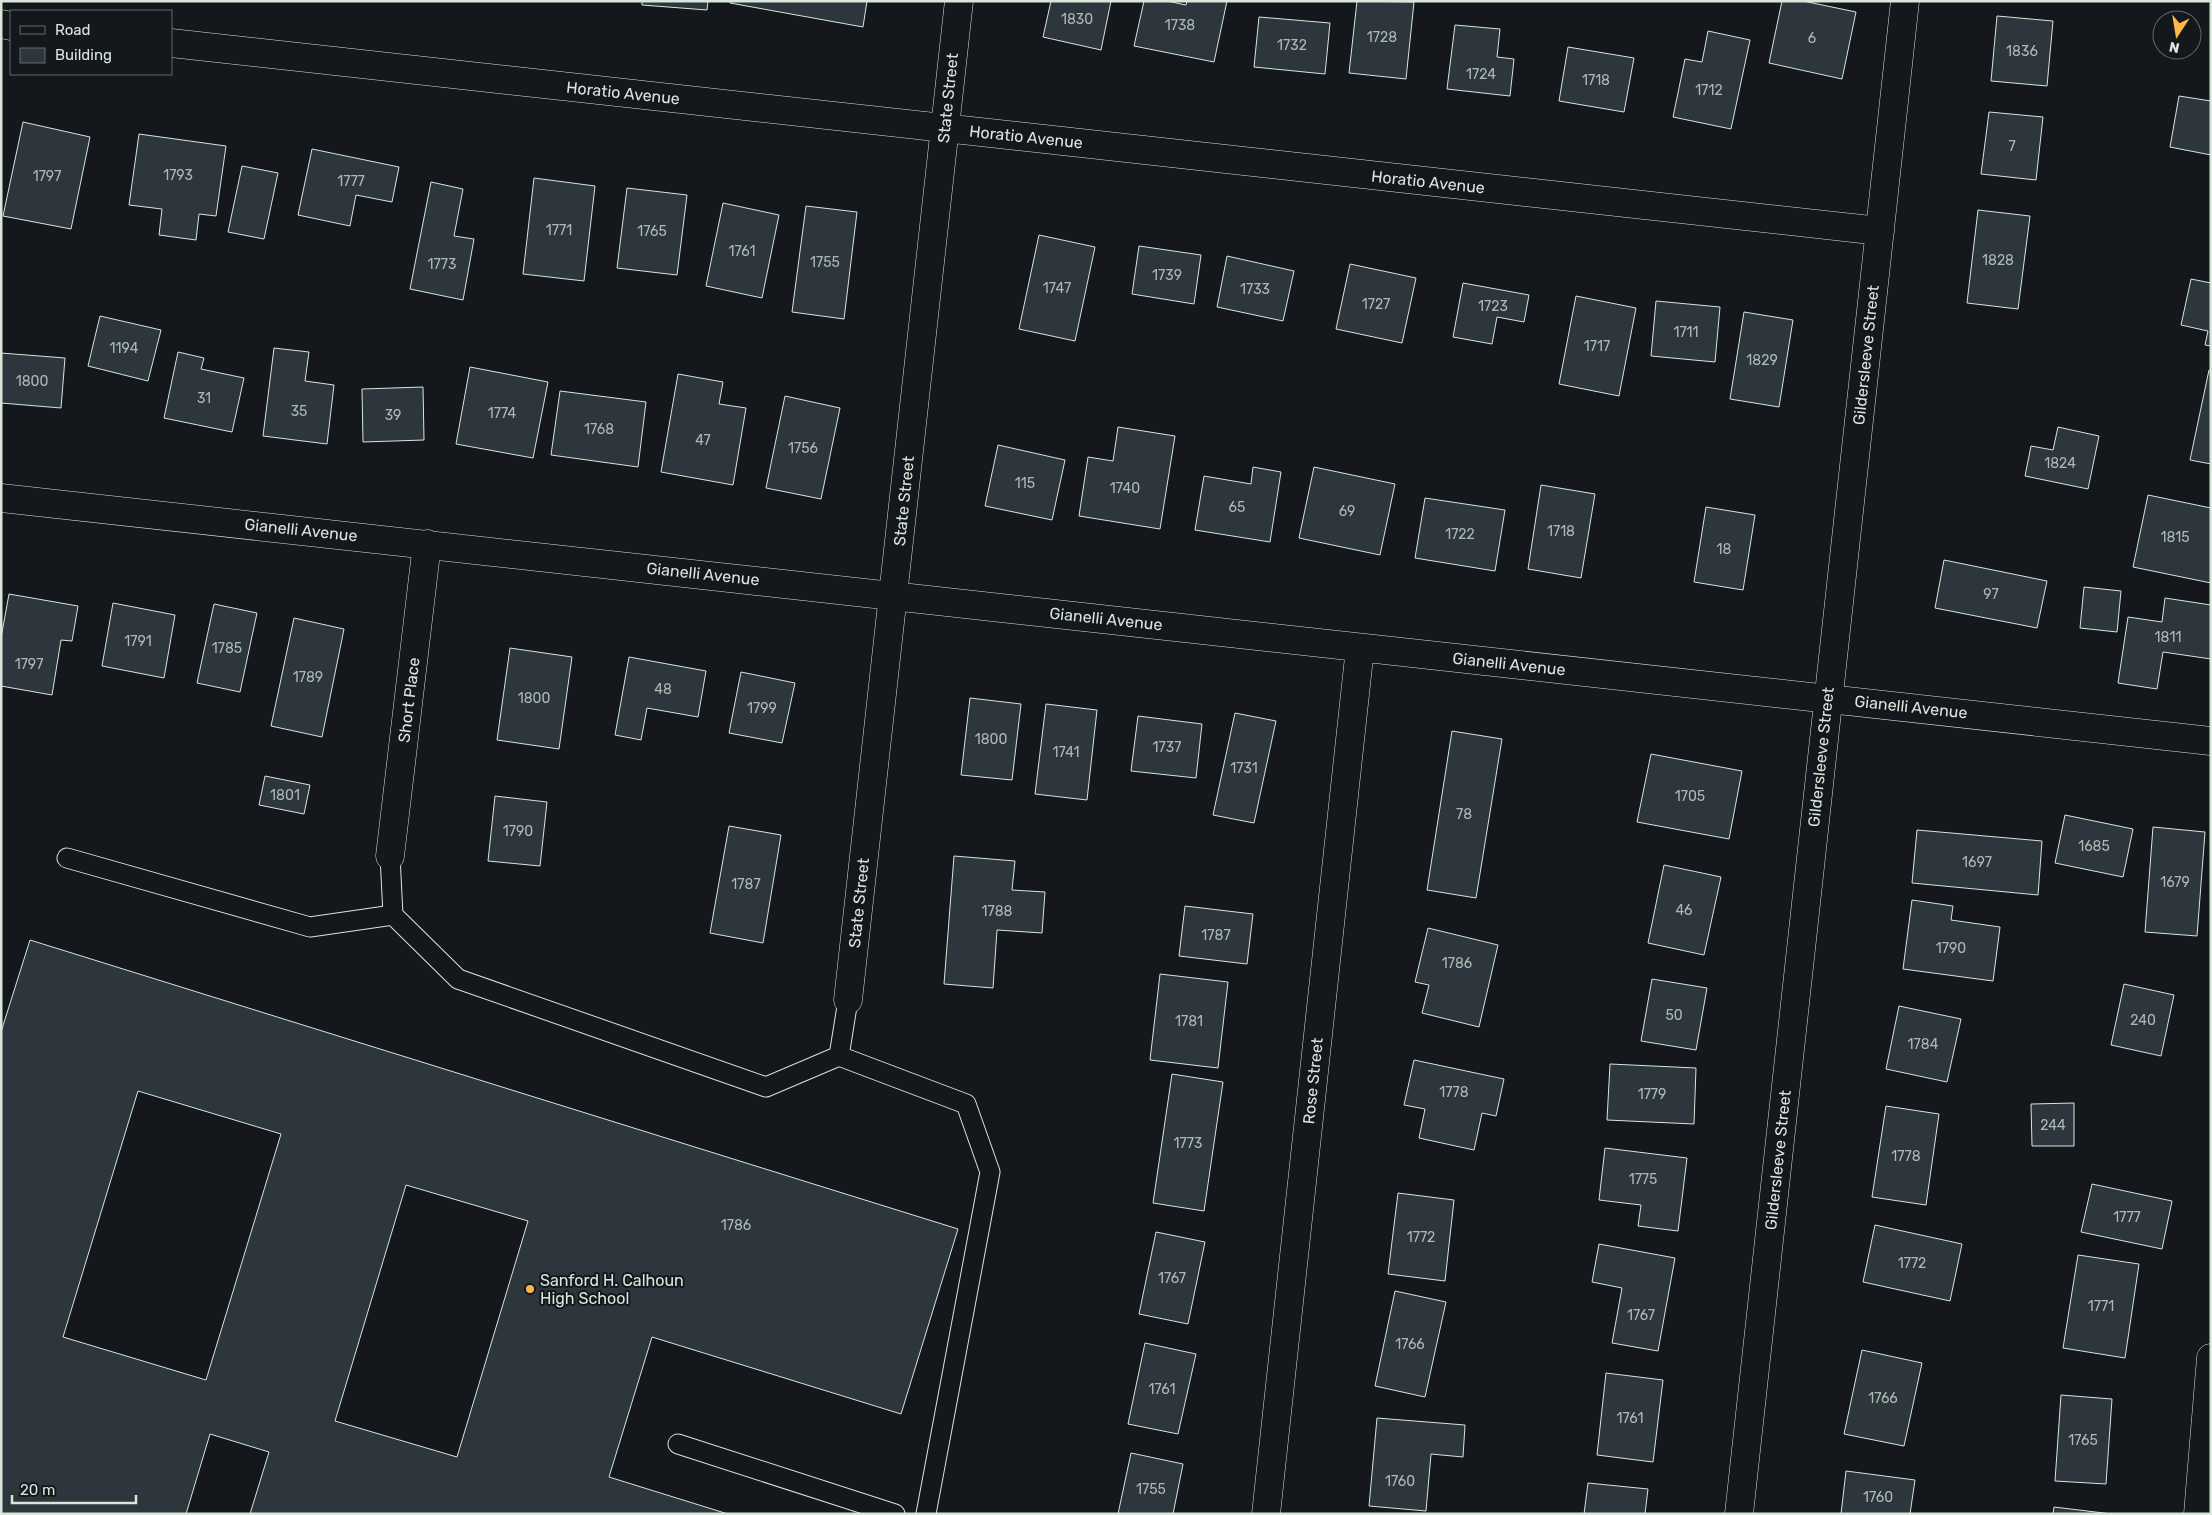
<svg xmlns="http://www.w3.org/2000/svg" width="2212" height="1515" font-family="Rubik,sans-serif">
<rect width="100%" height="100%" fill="#14181c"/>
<path fill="#2c363c" stroke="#d8e6dc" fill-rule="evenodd" d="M642,1H708L707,10L642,5Z
M730,1H867L863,27L730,3Z
M1051,1H1111L1101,50L1043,37Z
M1144,1H1167L1186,5L1187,1H1227L1214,62L1134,46Z
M1357,1L1414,2L1406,79L1349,73Z
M1782,1H1803L1856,12L1842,79L1769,63Z
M1997,16L2053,21L2047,86L1991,81Z
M1259,17L1330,23L1325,74L1254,67Z
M1455,25L1500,29L1497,57L1514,59L1510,96L1447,89Z
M1708,31L1750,40L1731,129L1673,117L1685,59L1702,62Z
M1568,47L1634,58L1624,112L1559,101Z
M2179,96L2211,101V155L2170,147Z
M1989,112L2043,117L2036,180L1981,174Z
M23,122L90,137L71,229L3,216Z
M139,134L226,146L216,216L199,214L196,240L159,235L162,209L129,205Z
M312,149L399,167L392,202L356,195L350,226L298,215Z
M242,166L278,173L264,239L228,232Z
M534,178L595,186L584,281L523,274Z
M431,182L463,189L454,236L474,239L463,300L410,289Z
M627,188L687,195L677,275L617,268Z
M723,203L779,215L762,298L706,286Z
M806,206L857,212L844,319L792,312Z
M1978,210L2030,216L2018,309L1967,303Z
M1039,235L1095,247L1075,341L1019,329Z
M1139,246L1201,255L1194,304L1132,294Z
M1227,256L1294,271L1283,321L1217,307Z
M1350,264L1416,278L1402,343L1336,329Z
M2191,279L2211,283V346L2205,345L2208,331L2181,325Z
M1463,283L1529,295L1524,322L1497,317L1492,344L1453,337Z
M1576,296L1636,308L1619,396L1559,384Z
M1656,301L1720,307L1715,362L1651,356Z
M1744,312L1793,320L1779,407L1730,399Z
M100,316L161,330L148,381L88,366Z
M274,348L309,352L305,381L334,385L327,444L263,436Z
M178,352L204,358L201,369L244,378L232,432L164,418Z
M1,353L65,358L61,408L1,403Z
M470,367L548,382L533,458L456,444Z
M2209,370L2211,371V464L2190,460Z
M678,374L723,382L719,404L746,408L733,485L661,472Z
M423,387L424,440L363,442L362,389Z
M560,391L646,402L638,467L551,455Z
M785,396L840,408L821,499L766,488Z
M1118,427L1175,436L1160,529L1079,516L1088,457L1113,461Z
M2058,427L2099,436L2088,489L2025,476L2031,446L2053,450Z
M998,445L1065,460L1052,520L985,506Z
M1253,467L1281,472L1270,542L1195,530L1204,476L1251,484Z
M1314,467L1395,484L1380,555L1299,538Z
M1541,485L1595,494L1581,578L1528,569Z
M2148,495L2211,508V583L2133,567Z
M1425,498L1505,510L1495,571L1415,558Z
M1706,507L1755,515L1743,590L1694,582Z
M1944,560L2047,581L2037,628L1935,608Z
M2084,587L2121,591L2117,632L2080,628Z
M9,594L78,606L72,641L61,640L52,695L1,686V638Z
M2165,598L2211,605V659L2163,652L2157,689L2118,683L2128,617L2162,622Z
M113,603L175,615L164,678L102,666Z
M214,604L257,613L240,692L197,683Z
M294,618L344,629L322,737L271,726Z
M510,648L572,657L559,749L497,740Z
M629,657L706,671L698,717L647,708L641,740L615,735Z
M741,672L795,683L782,743L729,733Z
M970,698L1021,704L1012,780L961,775Z
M1046,704L1097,710L1087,800L1035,794Z
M1235,713L1276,721L1254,823L1213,815Z
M1138,716L1202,724L1196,778L1131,771Z
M1452,731L1502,739L1476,898L1427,890Z
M1651,754L1742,771L1729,839L1637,822Z
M265,776L310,785L304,814L259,805Z
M495,796L547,802L540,866L488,861Z
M2065,815L2133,829L2123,877L2055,863Z
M729,826L781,835L763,943L710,933Z
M2153,827L2205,832L2197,936L2145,932Z
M1917,830L2042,841L2038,895L1912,883Z
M954,856L1015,861L1012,890L1045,892L1042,933L997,930L993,988L944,984Z
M1664,865L1721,877L1704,955L1648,943Z
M1912,900L1953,906L1951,920L2000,927L1993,981L1903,969Z
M1185,906L1253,914L1247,964L1179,956Z
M1428,928L1498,945L1479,1027L1422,1013L1429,985L1415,982Z
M30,940L958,1229L901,1414L652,1337L609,1477L728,1514H250L269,1452L210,1434L186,1514H1V1032ZM138,1091L281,1134L206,1380L63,1337ZM406,1185L528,1221L457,1457L335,1421Z
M1160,974L1228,982L1218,1068L1150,1060Z
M1652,979L1707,988L1696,1050L1641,1041Z
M2124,984L2174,995L2161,1056L2111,1045Z
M1899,1006L1961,1019L1947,1082L1886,1069Z
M1414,1060L1504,1079L1496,1116L1482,1113L1474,1150L1419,1138L1425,1109L1404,1105Z
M1610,1064L1696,1068L1694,1124L1607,1120Z
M1172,1074L1223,1082L1204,1211L1153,1203Z
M2074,1103V1146H2032L2031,1104Z
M1886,1106L1939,1114L1926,1205L1872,1197Z
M1605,1148L1687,1158L1678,1231L1638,1226L1641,1205L1599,1200Z
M2092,1184L2172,1201L2162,1249L2081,1232Z
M1398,1193L1454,1200L1445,1281L1388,1274Z
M1875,1225L1962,1244L1950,1301L1863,1282Z
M1156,1232L1205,1242L1188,1324L1139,1314Z
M1599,1244L1675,1258L1658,1351L1612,1343L1622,1288L1592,1282Z
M2078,1255L2139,1264L2125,1358L2063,1348Z
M1395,1291L1446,1302L1425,1397L1375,1386Z
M1145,1343L1196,1354L1178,1434L1128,1424Z
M1862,1350L1922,1363L1904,1446L1844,1434Z
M1606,1373L1663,1380L1653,1462L1597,1455Z
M2061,1395L2112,1399L2106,1484L2055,1481Z
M1377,1418L1465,1425L1463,1457L1431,1454L1426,1511L1369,1506Z
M1131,1453L1183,1464L1173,1514H1118Z
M1846,1471L1915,1480L1910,1514H1841Z
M1588,1483L1648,1489L1645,1514H1584Z
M2054,1507L2112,1514H2053Z"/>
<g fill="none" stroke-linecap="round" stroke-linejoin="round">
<g stroke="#d8e6dc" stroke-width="21">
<path id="service" d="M390,856L393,915L458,979L766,1087L839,1056
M67,858L310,927L393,915
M848,1000L839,1056L966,1104L990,1172L926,1514
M678,1444L895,1514"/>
</g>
<g stroke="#d8e6dc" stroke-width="29">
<path id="minor" d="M1,24L11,26
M171,43L1880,231
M1,498L2211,741
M390,856L427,544
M848,1000L959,1
M1266,1514L1360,648
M1739,1514L1905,1"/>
</g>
<g stroke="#d8e6dc" stroke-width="29">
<path id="tertiary" d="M2198,1514L2211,1358"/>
</g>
<use href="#service" stroke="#14181c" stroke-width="19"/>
<use href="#minor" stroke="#14181c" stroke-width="28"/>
<use href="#tertiary" stroke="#14181c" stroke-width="28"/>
</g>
<circle fill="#ffb74d" stroke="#14181c" stroke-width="2" cx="530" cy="1289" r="5"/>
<g text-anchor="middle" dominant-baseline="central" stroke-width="4" stroke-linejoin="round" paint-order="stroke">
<g font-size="14" fill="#adbab4">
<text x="1077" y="19">1830</text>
<text x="1180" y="25">1738</text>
<text x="1382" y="37">1728</text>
<text x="1812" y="38">6</text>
<text x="1292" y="45">1732</text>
<text x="2022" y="51">1836</text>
<text x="1481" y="74">1724</text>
<text x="1596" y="80">1718</text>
<text x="1709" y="90">1712</text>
<text x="2012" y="146">7</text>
<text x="178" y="175">1793</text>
<text x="47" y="176">1797</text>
<text x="351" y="181">1777</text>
<text x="559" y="230">1771</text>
<text x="652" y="231">1765</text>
<text x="742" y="251">1761</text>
<text x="1998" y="260">1828</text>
<text x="825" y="262">1755</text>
<text x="442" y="264">1773</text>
<text x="1167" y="275">1739</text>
<text x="1057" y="288">1747</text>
<text x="1255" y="289">1733</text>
<text x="1376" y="304">1727</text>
<text x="1493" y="306">1723</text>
<text x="1686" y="332">1711</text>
<text x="1597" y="346">1717</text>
<text x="124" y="348">1194</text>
<text x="1762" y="360">1829</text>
<text x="32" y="381">1800</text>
<text x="204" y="398">31</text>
<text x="299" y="411">35</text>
<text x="502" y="413">1774</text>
<text x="393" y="415">39</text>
<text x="599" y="429">1768</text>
<text x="703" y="440">47</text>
<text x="803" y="448">1756</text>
<text x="2060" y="463">1824</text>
<text x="1025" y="483">115</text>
<text x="1125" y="488">1740</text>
<text x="1237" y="507">65</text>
<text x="1347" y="511">69</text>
<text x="1561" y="531">1718</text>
<text x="1460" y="534">1722</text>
<text x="2175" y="537">1815</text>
<text x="1724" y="549">18</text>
<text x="1991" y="594">97</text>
<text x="2168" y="637">1811</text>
<text x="138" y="641">1791</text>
<text x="227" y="648">1785</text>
<text x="29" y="664">1797</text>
<text x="308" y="677">1789</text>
<text x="663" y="689">48</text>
<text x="534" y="698">1800</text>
<text x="762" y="708">1799</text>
<text x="991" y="739">1800</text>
<text x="1167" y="747">1737</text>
<text x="1066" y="752">1741</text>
<text x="1244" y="768">1731</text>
<text x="285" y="795">1801</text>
<text x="1690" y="796">1705</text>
<text x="1464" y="814">78</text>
<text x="518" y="831">1790</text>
<text x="2094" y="846">1685</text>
<text x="1977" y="862">1697</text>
<text x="2175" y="882">1679</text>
<text x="746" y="884">1787</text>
<text x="1684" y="910">46</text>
<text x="997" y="911">1788</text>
<text x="1216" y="935">1787</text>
<text x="1951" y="948">1790</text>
<text x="1457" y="963">1786</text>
<text x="1674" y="1015">50</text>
<text x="2143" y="1020">240</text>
<text x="1189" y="1021">1781</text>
<text x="1923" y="1044">1784</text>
<text x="1454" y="1092">1778</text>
<text x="1652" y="1094">1779</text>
<text x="2053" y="1125">244</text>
<text x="1188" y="1143">1773</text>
<text x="1906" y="1156">1778</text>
<text x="1643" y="1179">1775</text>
<text x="2127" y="1217">1777</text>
<text x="736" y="1225">1786</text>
<text x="1421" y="1237">1772</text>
<text x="1912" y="1263">1772</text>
<text x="1172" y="1278">1767</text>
<text x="2101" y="1306">1771</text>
<text x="1641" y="1315">1767</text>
<text x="1410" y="1344">1766</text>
<text x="1162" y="1389">1761</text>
<text x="1883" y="1398">1766</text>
<text x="1630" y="1418">1761</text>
<text x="2083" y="1440">1765</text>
<text x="1400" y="1481">1760</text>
<text x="1151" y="1489">1755</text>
<text x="1878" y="1497">1760</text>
</g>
<g font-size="16" fill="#d8e6dc" stroke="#14181c">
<text transform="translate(623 93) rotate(6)">Horatio Avenue</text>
<text transform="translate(948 98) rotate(-84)">State Street</text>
<text transform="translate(1026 137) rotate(6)">Horatio Avenue</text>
<text transform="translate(1428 182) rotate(6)">Horatio Avenue</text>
<text transform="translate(1866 355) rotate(-84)">Gildersleeve Street</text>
<text transform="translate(904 501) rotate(-84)">State Street</text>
<text transform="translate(301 530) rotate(6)">Gianelli Avenue</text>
<text transform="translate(703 574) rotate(6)">Gianelli Avenue</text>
<text transform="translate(1106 619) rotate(6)">Gianelli Avenue</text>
<text transform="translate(1509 664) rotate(6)">Gianelli Avenue</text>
<text transform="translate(409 700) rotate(-83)">Short Place</text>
<text transform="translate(1911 707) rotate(6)">Gianelli Avenue</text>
<text transform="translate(1821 757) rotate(-84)">Gildersleeve Street</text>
<text transform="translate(859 903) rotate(-84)">State Street</text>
<text transform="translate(1313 1081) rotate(-84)">Rose Street</text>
<text transform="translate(1778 1160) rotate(-84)">Gildersleeve Street</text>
</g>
<g font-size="16" fill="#d8e6dc" stroke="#14181c" text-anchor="start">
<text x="540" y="1280">Sanford H. Calhoun<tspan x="540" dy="18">High School</tspan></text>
</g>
</g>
<rect width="2212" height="1515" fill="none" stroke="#d8e6dc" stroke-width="5"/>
<rect x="10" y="10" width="162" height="65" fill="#14181c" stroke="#626a69"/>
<rect x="20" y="26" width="25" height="8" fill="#14181c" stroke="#626a69"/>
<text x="55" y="35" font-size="15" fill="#d8e6dc">Road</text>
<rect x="20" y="48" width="25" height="15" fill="#2c363c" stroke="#626a69"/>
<text x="55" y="60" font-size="15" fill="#d8e6dc">Building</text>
<g transform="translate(2177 35) rotate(192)"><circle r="24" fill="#14181c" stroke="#626a69"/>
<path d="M0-4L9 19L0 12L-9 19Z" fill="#ffb74d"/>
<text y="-8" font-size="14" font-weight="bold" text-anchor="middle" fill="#d8e6dc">N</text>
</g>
<path d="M12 1495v8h124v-8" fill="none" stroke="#d8e6dc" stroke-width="2.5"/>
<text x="20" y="1495" font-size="15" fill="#d8e6dc" stroke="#14181c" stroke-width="4" paint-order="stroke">20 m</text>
</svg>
